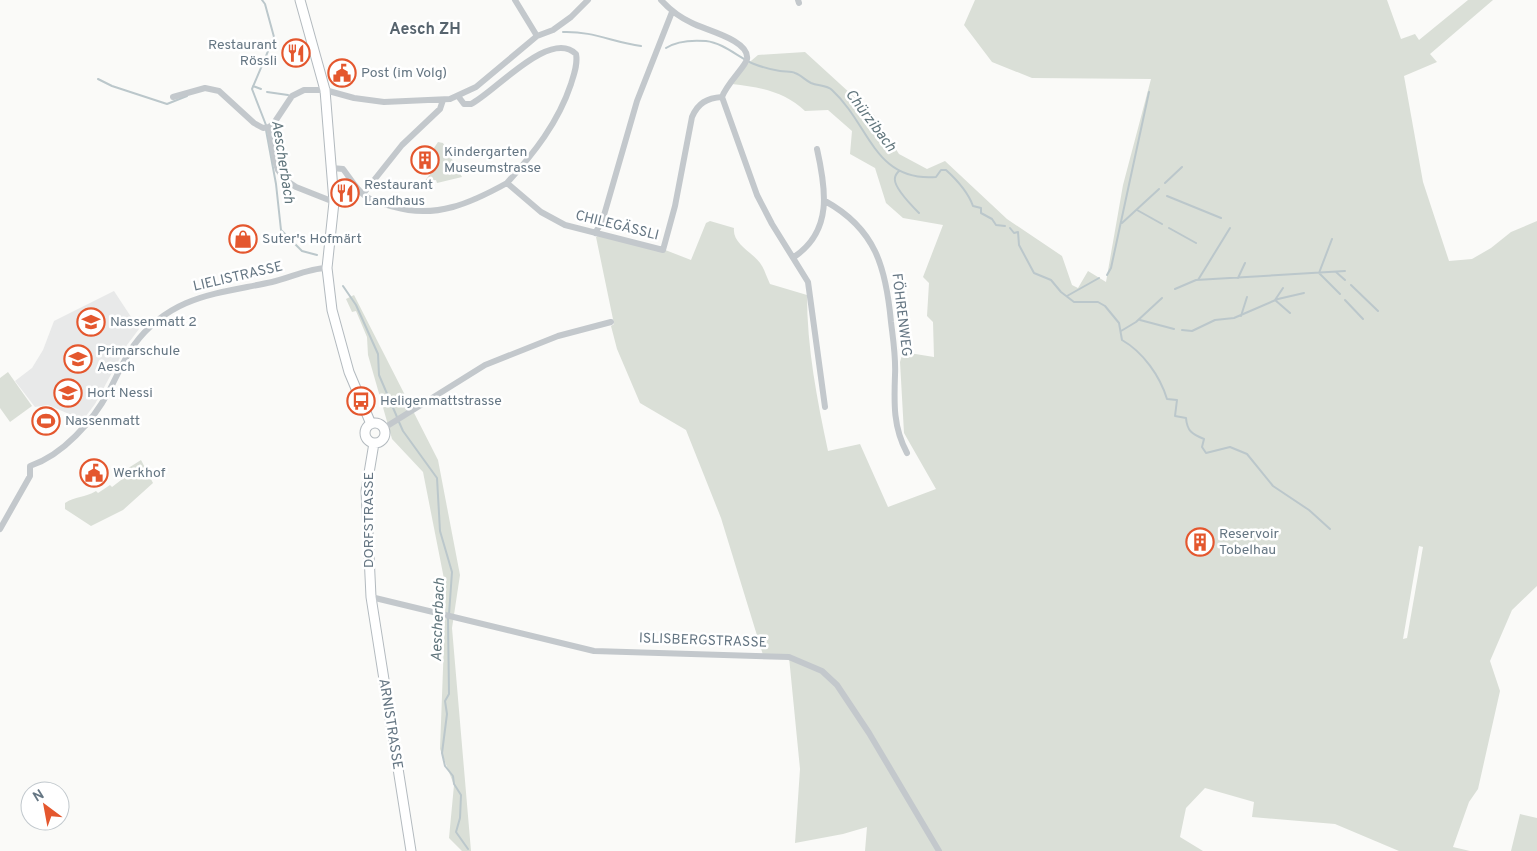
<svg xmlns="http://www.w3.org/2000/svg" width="1537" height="851" font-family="Overpass,sans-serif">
<rect width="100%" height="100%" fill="#fafaf8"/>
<path fill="#e8e9e9" d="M114,291L139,329L127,345L95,404L83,420L48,405L35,407L15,381L32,368L43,350L54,321Z"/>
<path fill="#dadfd7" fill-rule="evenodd" d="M975,0H1387L1401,39L1415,34L1419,40L1468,0H1493L1430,54L1437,62L1404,76L1423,182L1449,261L1472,259L1491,248L1511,232L1537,221V586L1512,610L1490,661L1500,691L1478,789L1469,802L1453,847L1470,851H1399L1335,824L1252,817L1254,802L1205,788L1186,808L1180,837L1203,851H865L867,827L843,834L795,843L800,769L789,657L763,655L721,518L686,430L640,403L617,349L611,326L614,324L596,237L602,233L655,246L691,260L706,223L710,221L734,228C732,245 755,253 762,266C765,271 767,278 770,284L807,295C807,348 817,399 828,451L860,444L888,507L936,489L904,433L900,362L903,352L934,357L933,322L927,316L929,283L923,277L943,225L903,218L886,203L875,168L850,154L852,131L828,110L805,111C785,92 760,87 732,84L739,71L758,55L805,52L874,115L899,154L927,169L945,161L1007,219L1062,256L1072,285L1078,288L1088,271L1106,282L1123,185L1151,79L1032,78L992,62L964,25ZM1419,546L1423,547L1407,638L1403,639Z
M438,142L443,143L462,177L437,183L436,180L424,182L440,161L430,154Z
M354,295L438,460L460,575L452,628L471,851H462L449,838L454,785L440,749L446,589L423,472L392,439L368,355L367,337L356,311L352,312L346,299Z
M8,372L32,406L10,422L0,408V378Z
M141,460L153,483L123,510L91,526L65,509V503C75,496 85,498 96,491L98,493L110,485L112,487L125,477L122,472Z
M1520,814L1537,818V851H1511Z"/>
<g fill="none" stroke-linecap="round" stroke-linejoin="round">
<path stroke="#bbc7cb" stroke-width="2" d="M262,0L265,4L274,37L252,89L266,125
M563,32C593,31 612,42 641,46
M666,48C678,40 693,40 706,41C724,43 739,58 754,64C762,67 772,70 780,71C785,72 791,71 795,73C801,75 805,80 811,83C818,86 827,85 832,90C870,125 874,182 936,177L941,170H946C957,180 968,192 973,206L981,208V213L992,219L996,225L1005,226
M98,79L112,86L167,104L187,96
M253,86L261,89
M267,92L288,95
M266,130L276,184L281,230L302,251L317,255
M899,171C897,173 895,175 895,178C893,187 913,207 919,213
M1165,183L1182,167
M1167,196L1221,218
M1137,210L1162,224
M1122,223L1159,189
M1010,228L1014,233L1018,232L1019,245L1034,273L1051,280L1061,292L1074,302H1098L1105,306L1119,323L1122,340C1143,352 1160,376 1167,399L1177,400L1175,416L1186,418C1187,431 1192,434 1204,439L1202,447L1206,453L1230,447L1247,454L1273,486L1309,510L1330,529
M1169,228L1196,243
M1332,239L1319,273L1340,294
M1336,272L1345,280
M1107,275L1111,268L1149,92
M1238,278L1245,263
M1198,280L1230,228
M1351,285L1378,311
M343,286L356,305L378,354L379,375L397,417
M1283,288L1275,300L1290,313
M1175,289L1196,280L1345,271
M1067,296L1099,278
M1345,300L1363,319
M1241,316L1247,297
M1140,320L1174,329
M1182,330L1192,331L1215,320L1234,318L1278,299L1304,293
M1121,331L1136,322L1162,298
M399,422L403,431L437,478L440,531L452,572L449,614
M448,618L449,694L445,701L447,714L442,753L445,766L453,776L454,784L461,795L460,818L456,832L468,849"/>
<g stroke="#b3babf" stroke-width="11">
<path id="secondary" d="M300,0L325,90L334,202L327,268L332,310L349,372L371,424
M365 433a10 10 0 1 1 20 0a10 10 0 1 1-20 0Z
M374,443L366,491L371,597L411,851"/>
</g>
<path stroke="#c3c8cc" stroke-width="6" d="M515,0L537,36
M661,0C670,10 679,17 692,23C705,30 750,40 747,59C746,66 727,83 722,97L757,195L772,224L808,282L825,407
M798,0L799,3
M458,96L464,104H471C494,93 550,28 576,54C578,64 574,74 571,84C558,123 534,153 507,183
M173,97L205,88L219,91L254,123L263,128L269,127L274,123L292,96L304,90H325L354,98L384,102L450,99L476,87L537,36L553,30L571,17L588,0
M269,127L275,161L278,170L287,181L296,187L334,202
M332,168L343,169C350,178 356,189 365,196C374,202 384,204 394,207C436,219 471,203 507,183L541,212L565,225L663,250L675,206L692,117C698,103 707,98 722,97
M363,194L402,145L440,109L443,100
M825,201C876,229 886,268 891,322C893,339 896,357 895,375C894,403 893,427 907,453
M595,233L602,222L637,101L672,12
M794,257C833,231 826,189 817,149
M384,428L485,365L558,336L611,322
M0,529L30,476V466C63,455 93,421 109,391C117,376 124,359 134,345C171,295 217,294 272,282C290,278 309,268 327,268
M371,597L594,651L789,657L822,671L837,685L869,733L939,851"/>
<use href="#secondary" stroke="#fff" stroke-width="9"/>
</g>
<defs>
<g id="restaurant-ring" transform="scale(1.4375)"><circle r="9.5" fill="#fff" stroke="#e4572e" stroke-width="1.5"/><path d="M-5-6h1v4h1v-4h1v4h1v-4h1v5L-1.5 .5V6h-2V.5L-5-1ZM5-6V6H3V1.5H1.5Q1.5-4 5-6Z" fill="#e4572e"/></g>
<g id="civic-ring" transform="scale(1.4375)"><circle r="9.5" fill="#fff" stroke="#e4572e" stroke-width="1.5"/><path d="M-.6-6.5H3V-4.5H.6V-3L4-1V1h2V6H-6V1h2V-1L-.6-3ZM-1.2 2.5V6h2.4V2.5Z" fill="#e4572e"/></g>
<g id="building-ring" transform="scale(1.4375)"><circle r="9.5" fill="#fff" stroke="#e4572e" stroke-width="1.5"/><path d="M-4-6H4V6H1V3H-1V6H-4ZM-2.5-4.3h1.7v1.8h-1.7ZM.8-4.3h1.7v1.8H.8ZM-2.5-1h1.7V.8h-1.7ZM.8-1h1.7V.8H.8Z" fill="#e4572e"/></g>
<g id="shop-ring" transform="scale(1.4375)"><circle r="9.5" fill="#fff" stroke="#e4572e" stroke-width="1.5"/><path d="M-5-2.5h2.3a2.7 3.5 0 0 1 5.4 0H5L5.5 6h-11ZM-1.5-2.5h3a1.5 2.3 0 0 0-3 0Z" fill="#e4572e"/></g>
<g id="school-ring" transform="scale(1.4375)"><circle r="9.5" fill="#fff" stroke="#e4572e" stroke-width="1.5"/><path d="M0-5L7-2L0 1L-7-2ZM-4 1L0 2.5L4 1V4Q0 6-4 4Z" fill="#e4572e"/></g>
<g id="bus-ring" transform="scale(1.4375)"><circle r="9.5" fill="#fff" stroke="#e4572e" stroke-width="1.5"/><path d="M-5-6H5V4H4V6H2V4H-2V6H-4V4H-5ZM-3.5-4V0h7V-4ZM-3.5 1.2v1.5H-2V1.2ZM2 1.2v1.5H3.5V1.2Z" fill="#e4572e"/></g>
<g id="stadium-ring" transform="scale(1.4375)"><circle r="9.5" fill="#fff" stroke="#e4572e" stroke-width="1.5"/><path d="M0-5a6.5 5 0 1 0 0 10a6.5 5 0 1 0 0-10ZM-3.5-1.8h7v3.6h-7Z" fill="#e4572e"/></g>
</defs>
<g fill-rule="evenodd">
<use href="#restaurant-ring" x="296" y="53"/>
<use href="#civic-ring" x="342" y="73"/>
<use href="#building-ring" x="425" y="160"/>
<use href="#restaurant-ring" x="345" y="193"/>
<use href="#shop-ring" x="243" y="239"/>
<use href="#school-ring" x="91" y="322"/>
<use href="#school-ring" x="78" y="359"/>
<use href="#school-ring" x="68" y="393"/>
<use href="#bus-ring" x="361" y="401"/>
<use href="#stadium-ring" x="46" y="421"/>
<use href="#civic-ring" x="94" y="473"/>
<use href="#building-ring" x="1200" y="542"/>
</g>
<g text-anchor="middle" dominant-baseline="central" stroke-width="5" stroke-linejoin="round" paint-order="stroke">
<g font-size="14" fill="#657683" stroke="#fff" text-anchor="start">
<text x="277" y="45" text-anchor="end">Restaurant<tspan x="277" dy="16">Rössli</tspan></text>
<text x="361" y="73">Post (im Volg)</text>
<text x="444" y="152">Kindergarten<tspan x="444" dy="16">Museumstrasse</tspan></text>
<text x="364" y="185">Restaurant<tspan x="364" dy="16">Landhaus</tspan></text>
<text x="262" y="239">Suter's Hofmärt</text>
<text x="110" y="322">Nassenmatt 2</text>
<text x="97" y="351">Primarschule<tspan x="97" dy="16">Aesch</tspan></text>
<text x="87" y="393">Hort Nessi</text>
<text x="380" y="401">Heligenmattstrasse</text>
<text x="65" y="421">Nassenmatt</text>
<text x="113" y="473">Werkhof</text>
<text x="1219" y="534">Reservoir<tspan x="1219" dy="16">Tobelhau</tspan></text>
</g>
<g font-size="14" fill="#657683" stroke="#fff">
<text transform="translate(617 226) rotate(14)">CHILEGÄSSLI</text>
<text transform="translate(238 277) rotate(-13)">LIELISTRASSE</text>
<text transform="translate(901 315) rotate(83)">FÖHRENWEG</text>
<text transform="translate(369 520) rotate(-90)">DORFSTRASSE</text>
<text transform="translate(703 641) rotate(2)">ISLISBERGSTRASSE</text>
<text transform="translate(390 724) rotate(81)">ARNISTRASSE</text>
</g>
<g font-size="15" font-style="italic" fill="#60757c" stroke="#fff">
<text transform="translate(870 121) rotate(53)">Chürzibach</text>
<text transform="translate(282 162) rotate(81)">Aescherbach</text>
<text transform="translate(439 620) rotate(-88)">Aescherbach</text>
</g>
<g font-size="16" font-weight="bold" fill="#57646e" stroke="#fff">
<text x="425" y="30">Aesch ZH</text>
</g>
</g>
<g transform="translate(45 806) rotate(328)"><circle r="24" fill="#ffffff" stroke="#c1c8cd"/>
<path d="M0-4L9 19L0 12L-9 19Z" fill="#e4572e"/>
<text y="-8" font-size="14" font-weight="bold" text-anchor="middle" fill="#657683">N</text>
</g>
</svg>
